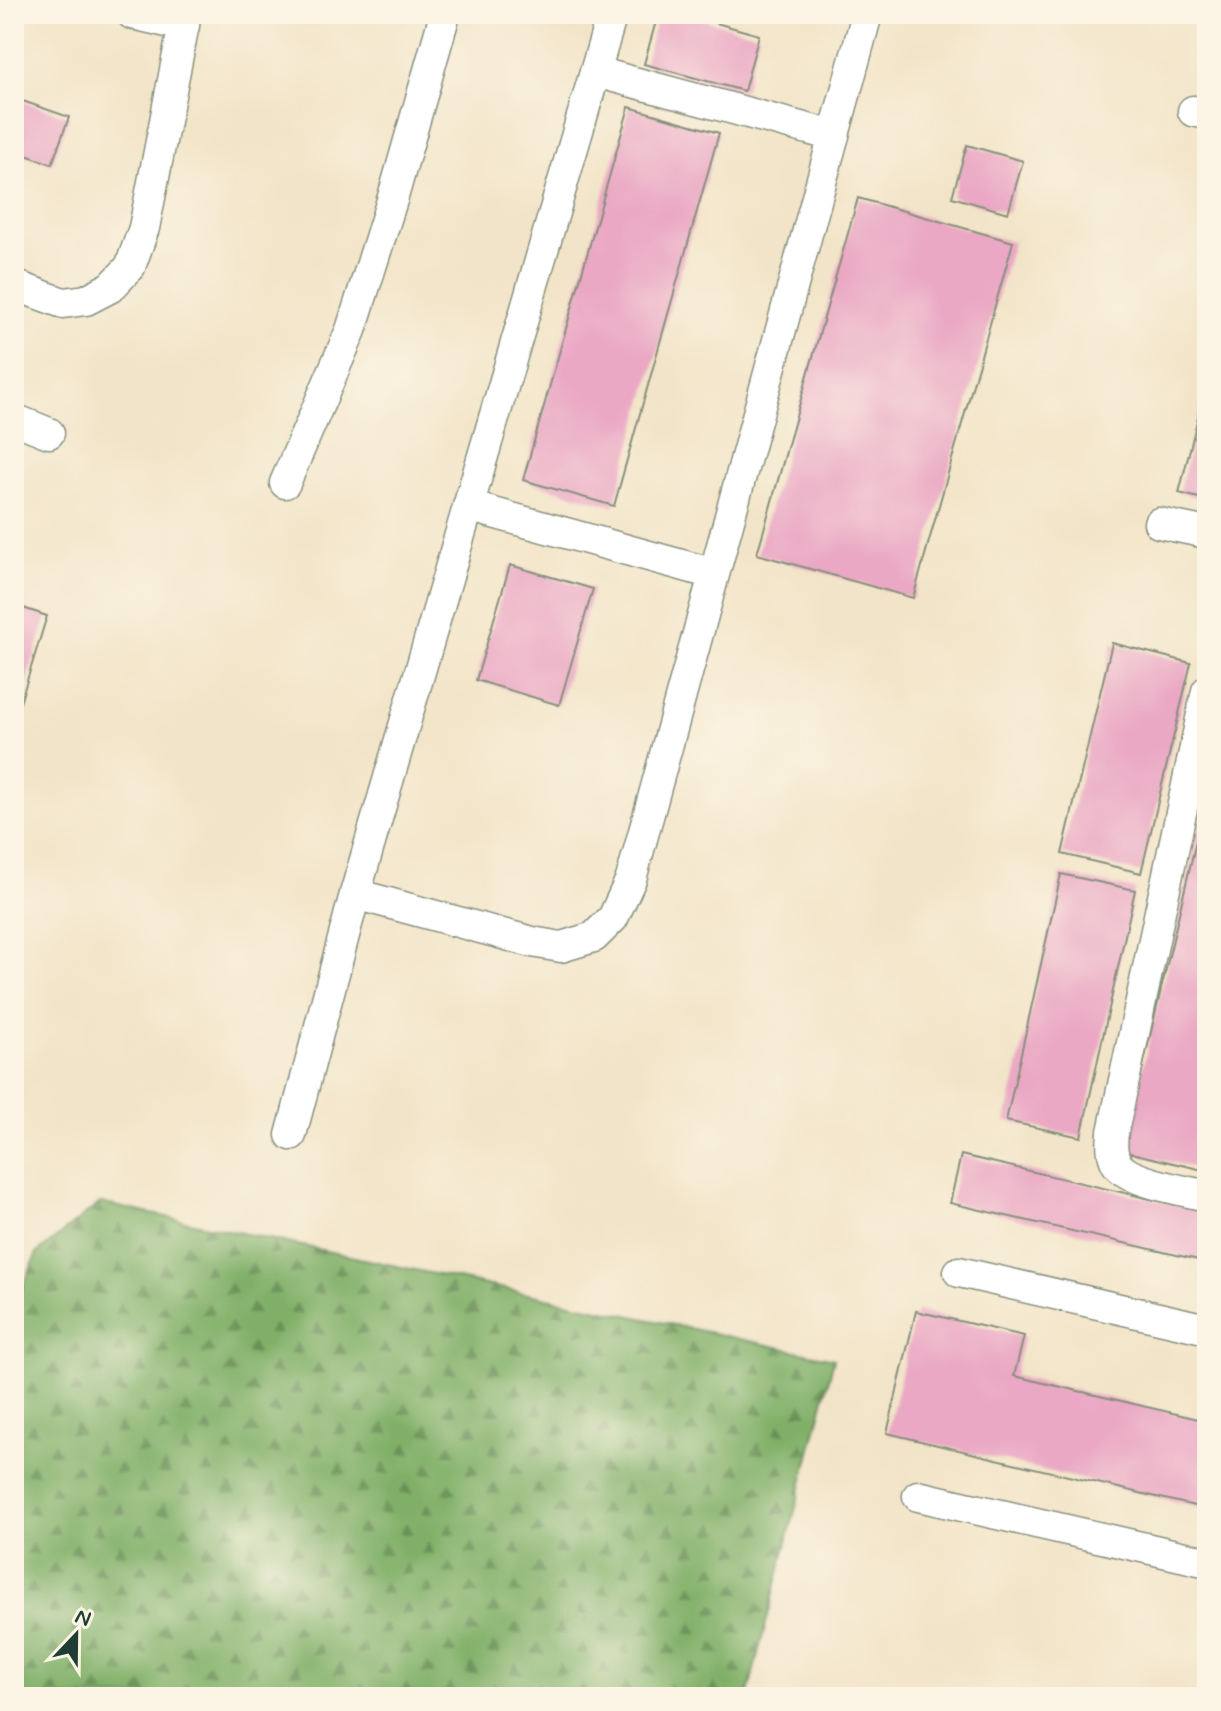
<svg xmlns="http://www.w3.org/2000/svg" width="1221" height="1711" font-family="Mynerve,sans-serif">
<defs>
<pattern id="forest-firs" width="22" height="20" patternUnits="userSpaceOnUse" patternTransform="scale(2)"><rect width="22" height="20" fill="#80b068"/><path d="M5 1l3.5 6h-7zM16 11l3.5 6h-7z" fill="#689056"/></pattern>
</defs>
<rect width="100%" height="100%" fill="#fcf5e5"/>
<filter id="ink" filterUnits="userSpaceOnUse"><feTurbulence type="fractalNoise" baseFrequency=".0125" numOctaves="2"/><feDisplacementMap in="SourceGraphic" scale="16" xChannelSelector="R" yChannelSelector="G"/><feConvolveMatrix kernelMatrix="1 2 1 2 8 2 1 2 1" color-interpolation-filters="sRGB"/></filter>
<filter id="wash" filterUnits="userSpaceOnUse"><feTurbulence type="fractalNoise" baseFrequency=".006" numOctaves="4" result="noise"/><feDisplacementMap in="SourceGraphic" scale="32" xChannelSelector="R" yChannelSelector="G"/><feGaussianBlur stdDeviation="1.8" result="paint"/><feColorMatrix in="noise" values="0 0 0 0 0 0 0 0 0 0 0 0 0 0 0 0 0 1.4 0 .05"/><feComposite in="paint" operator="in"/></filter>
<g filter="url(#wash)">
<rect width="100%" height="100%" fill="#f2e4c8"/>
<path fill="url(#forest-firs)" stroke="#50764e" stroke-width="2" d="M100,1203L834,1359L747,1697H14V1309L37,1253Z"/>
<g id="blocks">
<path fill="#eaa8c4" d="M658,14H684L759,35L744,91L644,64Z
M14,98L69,117L52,164L14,151Z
M629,107L719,133L614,506L523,480Z
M967,145L1023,161L1008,213L952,197Z
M858,198L1013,242L913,598L757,554Z
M1206,385H1207V500L1179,493Z
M510,565L593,589L559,705L476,680Z
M14,605L47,616L15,719H14Z
M1112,643L1191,663L1141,873L1062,854Z
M1206,799H1207V1171L1123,1151Z
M1061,874L1135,890L1081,1137L1006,1121Z
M961,1155L1207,1212V1262L950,1203Z
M916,1311L1024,1336L1014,1376L1207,1421V1509L887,1433Z"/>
</g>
</g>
<g filter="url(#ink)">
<use href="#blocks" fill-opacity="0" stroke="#88907e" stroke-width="2"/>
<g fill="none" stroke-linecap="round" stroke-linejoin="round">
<g stroke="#88907e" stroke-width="33">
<path id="minor" d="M132,14L184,26
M596,72L834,136
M1193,111L1207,114
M14,285L63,303L86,300L111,287L130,267L144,228L186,14
M14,419L49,433
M285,483L351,330L393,197L445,14
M468,506L714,574
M1159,523L1207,533
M1207,691L1113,1132C1112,1143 1111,1154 1117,1164C1130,1183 1184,1190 1207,1196
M355,894L532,942L561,947L594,937L613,918L631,879L867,14
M291,1135L355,894L612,14
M959,1272L1207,1329
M918,1496L1207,1562"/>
</g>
<use href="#minor" stroke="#fff" stroke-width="30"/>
</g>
</g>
<rect width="1221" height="1711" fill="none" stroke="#fcf5e5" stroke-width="48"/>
<g transform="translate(76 1635) rotate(22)" stroke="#fcf5e5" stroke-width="6" paint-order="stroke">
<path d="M0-6L14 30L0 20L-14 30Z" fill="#1f3d34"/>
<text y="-12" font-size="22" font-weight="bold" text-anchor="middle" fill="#1f3d34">N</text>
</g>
</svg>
